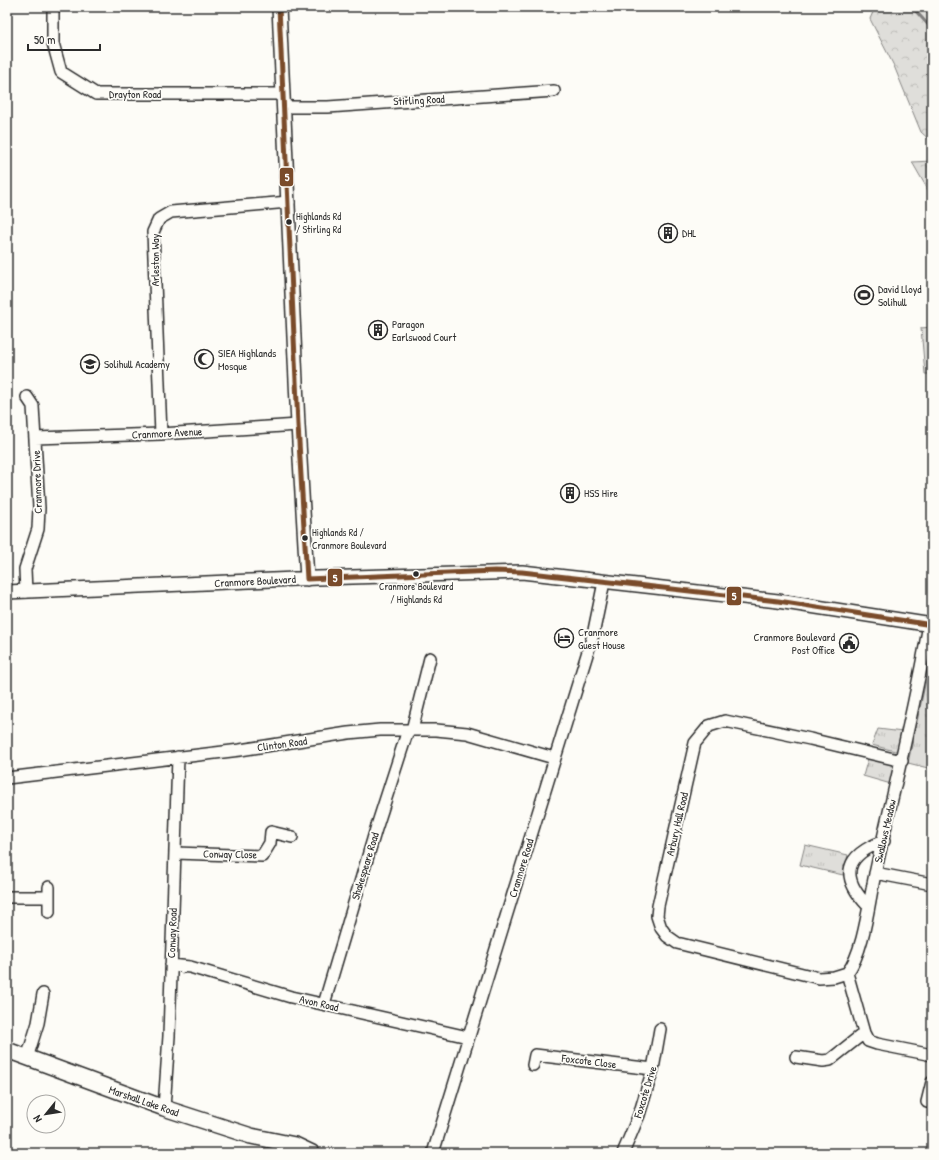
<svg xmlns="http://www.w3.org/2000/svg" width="939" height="1160" font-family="'Patrick Hand',sans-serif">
<defs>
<pattern id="grass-tufts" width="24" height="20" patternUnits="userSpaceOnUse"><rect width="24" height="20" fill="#dfdeda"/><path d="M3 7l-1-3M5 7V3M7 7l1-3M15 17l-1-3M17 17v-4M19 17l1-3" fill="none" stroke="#c0bfbb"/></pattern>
<pattern id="forest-crowns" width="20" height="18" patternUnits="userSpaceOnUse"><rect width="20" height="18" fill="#dfdeda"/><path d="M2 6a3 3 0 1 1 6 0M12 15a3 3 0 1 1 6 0" fill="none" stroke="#c0bfbb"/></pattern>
</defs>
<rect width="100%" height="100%" fill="#fdfcf7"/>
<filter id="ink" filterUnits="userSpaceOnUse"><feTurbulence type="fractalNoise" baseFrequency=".025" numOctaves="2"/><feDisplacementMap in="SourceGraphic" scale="8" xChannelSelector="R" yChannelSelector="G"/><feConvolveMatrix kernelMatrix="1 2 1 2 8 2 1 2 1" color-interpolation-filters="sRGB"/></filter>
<g filter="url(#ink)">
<path fill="url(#grass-tufts)" stroke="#858482" d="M932,653V769L908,763Z
M878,729L903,732L899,749L895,751L872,745Z
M868,758L891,764L893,768L891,784L863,776Z
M805,845L848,855L843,875L800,865Z"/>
<path fill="url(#forest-crowns)" stroke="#858482" d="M875,7H932V142L921,132L894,66L870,19Z
M932,161V197L912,162Z"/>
<path fill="#dfdeda" stroke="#858482" d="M932,327V374H925L921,328Z"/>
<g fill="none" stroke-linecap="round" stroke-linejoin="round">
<path stroke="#7e7d7b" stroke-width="3" d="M912,7L932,29"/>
<g stroke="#2b2b2b" stroke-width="14">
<path id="minor" d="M53,7V43L61,72L96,94H282
M283,107H328L554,91
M161,434L153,232L159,219L171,212L289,202
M35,438L161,434L298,425
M26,592L25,569L38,529L39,508L33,406L27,397
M929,624C915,708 893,791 875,874C869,901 864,952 847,973L864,1033L868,1041L877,1044L932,1055
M412,730L430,658
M7,778L240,750L348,733L380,730H436L467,733L554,758
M176,853L262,856L270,843L271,832L292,837
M875,873L932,884
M7,897H49
M868,906C839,876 845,855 884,841
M49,912V887
M171,965L190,967L291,997L468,1037
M847,973L834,977L819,978L677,943L667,936L661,928L657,916L658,906L695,743L709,726L725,721L810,739L902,761
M324,1004L376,829L408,730
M796,1057L823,1061L830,1060L864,1033
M27,1058L38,1023L43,994
M533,1065L535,1055L653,1069
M927,1102L932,1082
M164,1108L169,1036L178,757
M433,1153L593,635L604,582
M623,1153L639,1115L653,1069L660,1029"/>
</g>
<g stroke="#2b2b2b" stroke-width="16">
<path id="tertiary" d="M279,7L298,425L307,579
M7,592L318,578L522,572L778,601L932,625"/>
</g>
<g stroke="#2b2b2b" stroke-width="18">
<path id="secondary" d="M7,1050L164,1108L251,1136L295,1145L312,1153"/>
</g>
<use href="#minor" stroke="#fdfcf7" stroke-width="11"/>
<use href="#tertiary" stroke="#fdfcf7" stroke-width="13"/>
<use href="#secondary" stroke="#fdfcf7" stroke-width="15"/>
<g stroke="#fdfcf7" stroke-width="8">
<path id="bus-1" d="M279,7L298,425L307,579L495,571L522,572L778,601L932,625"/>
</g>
<use href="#bus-1" stroke="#7a4b2a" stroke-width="5"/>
</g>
</g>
<defs>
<g id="building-ring" transform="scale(1)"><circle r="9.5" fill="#fdfcf7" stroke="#2b2b2b" stroke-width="1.5"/><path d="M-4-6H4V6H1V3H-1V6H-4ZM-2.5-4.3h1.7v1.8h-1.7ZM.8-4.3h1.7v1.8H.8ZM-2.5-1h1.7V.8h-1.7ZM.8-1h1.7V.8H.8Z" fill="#2b2b2b"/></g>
<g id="stadium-ring" transform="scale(1)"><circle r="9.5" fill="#fdfcf7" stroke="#2b2b2b" stroke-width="1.5"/><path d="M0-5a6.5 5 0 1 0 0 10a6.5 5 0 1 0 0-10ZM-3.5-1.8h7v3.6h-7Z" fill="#2b2b2b"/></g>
<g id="mosque-ring" transform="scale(1)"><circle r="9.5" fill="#fdfcf7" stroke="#2b2b2b" stroke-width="1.5"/><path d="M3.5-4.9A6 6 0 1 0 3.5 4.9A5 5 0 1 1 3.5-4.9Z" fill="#2b2b2b"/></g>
<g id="school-ring" transform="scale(1)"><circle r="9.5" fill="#fdfcf7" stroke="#2b2b2b" stroke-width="1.5"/><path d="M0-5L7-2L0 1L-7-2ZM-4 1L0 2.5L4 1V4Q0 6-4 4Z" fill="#2b2b2b"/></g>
<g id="hotel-ring" transform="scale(1)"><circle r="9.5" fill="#fdfcf7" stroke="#2b2b2b" stroke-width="1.5"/><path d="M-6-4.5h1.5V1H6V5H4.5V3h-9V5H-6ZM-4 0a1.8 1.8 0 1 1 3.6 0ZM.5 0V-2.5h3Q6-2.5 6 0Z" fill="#2b2b2b"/></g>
<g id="civic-ring" transform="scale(1)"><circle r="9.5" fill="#fdfcf7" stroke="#2b2b2b" stroke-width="1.5"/><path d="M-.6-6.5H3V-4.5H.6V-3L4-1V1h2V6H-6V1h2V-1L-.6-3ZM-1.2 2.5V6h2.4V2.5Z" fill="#2b2b2b"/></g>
</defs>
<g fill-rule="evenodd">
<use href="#building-ring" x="668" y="233"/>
<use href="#stadium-ring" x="864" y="295"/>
<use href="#building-ring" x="378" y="330"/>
<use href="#mosque-ring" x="204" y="359"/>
<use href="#school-ring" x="90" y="364"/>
<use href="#building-ring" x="570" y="493"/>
<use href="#hotel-ring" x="564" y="638"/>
<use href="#civic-ring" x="849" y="643"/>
</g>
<g fill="#2b2b2b" stroke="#fdfcf7" stroke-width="1.5">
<circle cx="289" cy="222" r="3.5"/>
<circle cx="305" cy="538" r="3.5"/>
<circle cx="416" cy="574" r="3.5"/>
</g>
<g text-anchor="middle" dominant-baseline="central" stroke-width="3.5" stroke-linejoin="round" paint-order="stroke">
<g font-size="10" fill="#2b2b2b" stroke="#fdfcf7" text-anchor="start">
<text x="296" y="216">Highlands Rd<tspan x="296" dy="13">/ Stirling Rd</tspan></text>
<text x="312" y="532">Highlands Rd /<tspan x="312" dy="13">Cranmore Boulevard</tspan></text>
<text x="416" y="586" text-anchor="middle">Cranmore Boulevard<tspan x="416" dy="13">/ Highlands Rd</tspan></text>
</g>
<g font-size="11" fill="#2b2b2b" stroke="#fdfcf7">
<text x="135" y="94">Drayton Road</text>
<text transform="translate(419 100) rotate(-3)">Stirling Road</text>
<text transform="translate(155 260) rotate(-90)">Arleston Way</text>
<text transform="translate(167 433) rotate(-3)">Cranmore Avenue</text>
<text transform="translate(37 482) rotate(-92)">Cranmore Drive</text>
<text transform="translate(255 581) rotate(-3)">Cranmore Boulevard</text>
<text transform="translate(282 744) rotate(-8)">Clinton Road</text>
<text transform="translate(677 824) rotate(-77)">Arbury Hall Road</text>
<text transform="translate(885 831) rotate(-77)">Swallows Meadow</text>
<text transform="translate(230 854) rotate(1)">Conway Close</text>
<text transform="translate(365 866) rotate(-73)">Shakespeare Road</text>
<text transform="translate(521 868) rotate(-73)">Cranmore Road</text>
<text transform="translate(172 933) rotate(-88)">Conway Road</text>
<text transform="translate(319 1003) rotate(13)">Avon Road</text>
<text transform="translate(589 1061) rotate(7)">Foxcote Close</text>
<text transform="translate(645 1092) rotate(-73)">Foxcote Drive</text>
<text transform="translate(144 1101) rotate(19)">Marshall Lake Road</text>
</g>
<g font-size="11" fill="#2b2b2b" stroke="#fdfcf7" text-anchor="start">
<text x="682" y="233">DHL</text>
<text x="878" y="289">David Lloyd<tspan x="878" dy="13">Solihull</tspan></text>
<text x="392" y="324">Paragon<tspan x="392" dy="13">Earlswood Court</tspan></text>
<text x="218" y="353">SIEA Highlands<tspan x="218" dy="13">Mosque</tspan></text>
<text x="104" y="364">Solihull Academy</text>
<text x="584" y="493">HSS Hire</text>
<text x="578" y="632">Cranmore<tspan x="578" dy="13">Guest House</tspan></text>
<text x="835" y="637" text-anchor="end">Cranmore Boulevard<tspan x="835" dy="13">Post Office</tspan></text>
</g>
</g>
<g stroke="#fdfcf7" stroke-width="1.5">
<rect x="279" y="167" width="15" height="20" rx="4" fill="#7a4b2a"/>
<rect x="327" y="568" width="16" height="19" rx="4" fill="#7a4b2a"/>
<rect x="726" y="586" width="16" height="20" rx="4" fill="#7a4b2a"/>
</g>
<g font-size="11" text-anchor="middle" font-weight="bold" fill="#fff">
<text x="287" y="181">5</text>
<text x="335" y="582">5</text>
<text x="734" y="600">5</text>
</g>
<rect width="939" height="1160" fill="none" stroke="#fdfcf7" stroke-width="24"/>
<rect x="12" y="12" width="915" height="1136" fill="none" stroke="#2b2b2b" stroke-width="1.5" filter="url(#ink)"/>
<g transform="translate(46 1114) rotate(240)"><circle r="19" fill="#fdfcf7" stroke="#a9a8a5"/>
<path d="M0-3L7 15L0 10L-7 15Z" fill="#2b2b2b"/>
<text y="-6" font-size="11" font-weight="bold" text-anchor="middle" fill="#2b2b2b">N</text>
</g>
<path d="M28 44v6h72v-6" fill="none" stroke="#2b2b2b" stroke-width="2"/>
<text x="34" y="44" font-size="12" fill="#2b2b2b" stroke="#fdfcf7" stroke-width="3" paint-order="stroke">50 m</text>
</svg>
